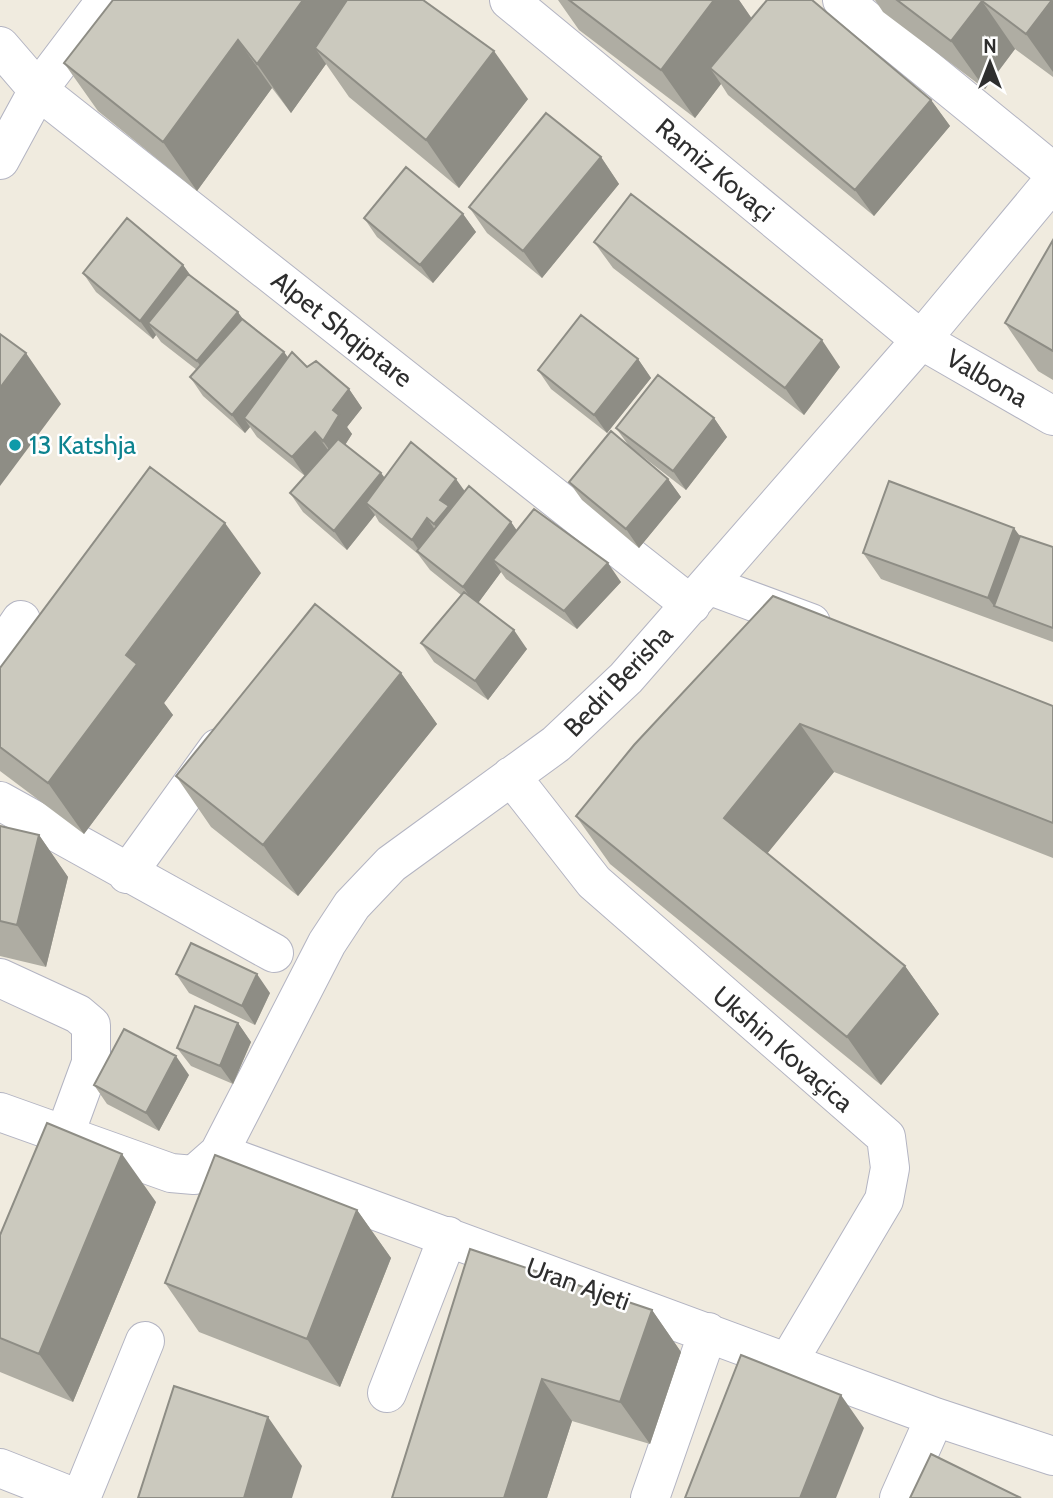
<svg xmlns="http://www.w3.org/2000/svg" width="1053" height="1498" font-family="Cabin,sans-serif">
<rect width="100%" height="100%" fill="#f0ebdf"/>
<g fill="none" stroke-linecap="round" stroke-linejoin="round">
<g stroke="#b3b4c2" stroke-width="40">
<path id="minor" d="M509,0L921,340L1053,416
M842,0L1053,172
M0,46L38,90L691,605
M0,160L38,90L106,0
M708,585L811,623
M0,651L21,620
M511,776L594,882L886,1137L890,1168L884,1200L788,1362
M0,801L274,953
M127,874L218,748
M0,978L78,1014L91,1025V1063L55,1161
M0,1112L171,1173L194,1175L219,1153L327,943L352,905L391,864L556,744L626,678L921,340L1053,181
M219,1153L935,1417L1053,1456
M387,1393L448,1236
M0,1468L76,1498
M81,1498L145,1341
M650,1498L708,1332
M899,1498L935,1417"/>
</g>
<use href="#minor" stroke="#fff" stroke-width="38"/>
</g>
<path fill="#afada3" d="M113,0L528,99L459,188L349,97L326,64L291,113L272,88L197,191L98,111L64,63Z
M558,0H739L752,19L931,100L950,126L874,216L728,95L721,84L695,118L579,30Z
M875,0H1053V77L1015,49L985,89L883,12Z
M601,157L619,184L542,278L487,233L469,207Z
M463,214L476,232L433,283L377,237L364,218Z
M1053,240V380L1038,371L1005,323Z
M594,242L840,367L804,415L613,268Z
M183,265L190,275L284,352L288,358L349,389L362,408L347,427L352,434L345,445L381,473L385,478L465,491L511,522L517,531L621,582L577,629L506,579L501,572L478,603L527,649L488,700L434,662L421,643L461,595L430,570L418,554L379,522L375,515L347,550L303,512L290,493L305,476L257,437L250,427L245,433L203,396L190,377L197,370L161,342L156,335L153,339L96,292L83,273Z
M638,359L651,378L607,433L551,389L538,370Z
M714,418L727,437L686,490L629,446L616,428Z
M668,479L681,497L639,548L582,500L569,482Z
M1020,536L1053,547V642L881,579L863,553Z
M261,573L164,703L173,715L84,834L0,771V668Z
M773,596L1053,706V858L834,772L767,853L905,966L939,1014L881,1085L610,864L576,816Z
M401,673L437,724L298,896L211,827L176,776Z
M0,826L39,835L68,877L46,967L0,956Z
M176,974L270,993L255,1025L189,993Z
M238,1023L251,1042L233,1084L191,1066L177,1048Z
M189,1075L159,1131L107,1104L94,1085Z
M156,1202L73,1402L0,1372V1235Z
M357,1210L391,1258L340,1387L199,1332L165,1283Z
M470,1249L652,1310L681,1352L650,1444L572,1421L547,1498Z"/>
<path fill="#8e8d85" d="M303,0H371L315,48L326,64L291,113L257,64Z
M714,0H739L761,32L710,68L721,84L695,118L661,70Z
M1053,0V72L1026,34Z
M982,1L1015,49L985,89L951,41Z
M238,40L272,88L197,191L163,142Z
M494,51L528,99L459,188L426,140Z
M931,100L950,126L874,216L855,190Z
M601,157L619,184L542,278L523,251Z
M463,214L476,232L433,283L420,265Z
M183,265L196,283L148,323L156,335L153,339L140,321Z
M238,312L251,331L210,380L197,361Z
M822,340L840,367L804,415L785,388Z
M284,352L297,370L244,418L250,427L245,433L232,415Z
M26,353L61,404L0,486V388Z
M638,359L651,378L607,433L594,415Z
M349,389L362,408L347,427L352,434L336,459L323,441L333,410Z
M714,418L727,437L686,490L673,471Z
M315,432L328,450L305,476L292,457Z
M381,473L394,491L366,503L375,515L347,550L334,531Z
M456,479L469,497L447,543L434,524L440,500Z
M668,479L681,497L639,548L626,529Z
M427,518L440,537L423,556L412,540Z
M511,522L524,541L493,560L501,572L476,606L463,587Z
M225,523L261,573L164,703L173,715L84,834L48,783L126,655Z
M1014,528L1033,554L994,606L988,598Z
M608,563L621,582L577,629L564,611Z
M514,630L527,649L488,700L475,681Z
M401,673L437,724L298,896L263,845Z
M800,724L834,772L757,866L724,818Z
M39,835L68,877L46,967L17,925Z
M905,966L939,1014L881,1085L847,1037Z
M257,974L270,993L255,1025L242,1006Z
M238,1023L251,1042L233,1084L220,1066Z
M176,1056L189,1075L159,1131L146,1113Z
M122,1154L156,1202L73,1402L39,1354Z
M357,1210L391,1258L340,1387L307,1339Z
M652,1310L681,1352L650,1444L620,1402Z
M542,1379L572,1421L547,1498H504Z
M841,1395L864,1428L836,1498H800Z
M268,1417L302,1466L292,1498H244Z"/>
<path fill="#cbc9be" stroke="#8e8d85" stroke-width="2" d="M113,0H303L257,64L238,40L163,142L64,63Z
M347,0H423L494,51L426,140L315,48Z
M569,0H714L661,70Z
M767,0H812L931,100L855,190L710,68Z
M897,0H1052L1026,34L982,1L951,41Z
M546,113L601,157L523,251L469,207Z
M406,167L463,214L420,265L364,218Z
M631,194L822,340L785,388L594,242Z
M127,218L183,265L140,321L83,273Z
M1053,240V351L1005,323Z
M188,274L238,312L197,361L148,323Z
M581,315L638,359L594,415L538,370Z
M242,319L284,352L232,415L190,377Z
M0,334L26,353L0,388Z
M292,352L307,367L316,361L349,389L333,410L339,415L323,441L315,432L292,457L244,418Z
M658,375L714,418L673,471L616,428Z
M611,431L668,479L626,529L569,482Z
M338,439L381,473L334,531L290,493Z
M411,442L456,479L440,500L449,506L434,524L427,518L412,540L366,503Z
M150,467L225,523L126,655L137,664L48,783L0,747V668Z
M889,481L1014,528L988,598L863,553Z
M469,486L511,522L463,587L417,551Z
M534,509L608,563L564,611L493,560Z
M1020,536L1053,547V628L994,606Z
M464,592L514,630L475,681L421,643Z
M773,596L1053,706V823L800,724L724,818L905,966L847,1037L576,816L634,745Z
M315,604L401,673L263,845L176,776Z
M0,826L39,835L17,925L0,921Z
M191,943L257,974L242,1006L176,974Z
M195,1006L238,1023L220,1066L177,1048Z
M124,1029L176,1056L146,1113L94,1085Z
M47,1123L122,1154L39,1354L0,1338V1235Z
M215,1155L357,1210L307,1339L165,1283Z
M470,1249L652,1310L620,1402L542,1379L504,1498H392Z
M741,1355L841,1395L800,1498H685Z
M174,1386L268,1417L244,1498H138Z
M931,1454L1021,1498H910Z"/>
<circle fill="#0f9aa8" stroke="#fff" stroke-width="2.5" cx="15" cy="445" r="7"/>
<g text-anchor="middle" dominant-baseline="central" stroke-width="5" stroke-linejoin="round" paint-order="stroke">
<g font-size="26" fill="#2e2e2e" stroke="#fff">
<text transform="translate(715 170) rotate(40)">Ramiz Kovaçi</text>
<text transform="translate(342 329) rotate(38)">Alpet Shqiptare</text>
<text transform="translate(987 378) rotate(30)">Valbona</text>
<text transform="translate(618 681) rotate(-46)">Bedri Berisha</text>
<text transform="translate(783 1049) rotate(41)">Ukshin Kovaçica</text>
<text transform="translate(578 1284) rotate(20)">Uran Ajeti</text>
</g>
<g font-size="26" fill="#0d838f" stroke="#fff" text-anchor="start">
<text x="29" y="445">13 Katshja</text>
</g>
</g>
<g transform="translate(990 63)" stroke="#ffffff" stroke-width="5" paint-order="stroke">
<path d="M0-5L12 26L0 18L-12 26Z" fill="#2e2e2e"/>
<text y="-10" font-size="19" font-weight="bold" text-anchor="middle" fill="#2e2e2e">N</text>
</g>
</svg>
